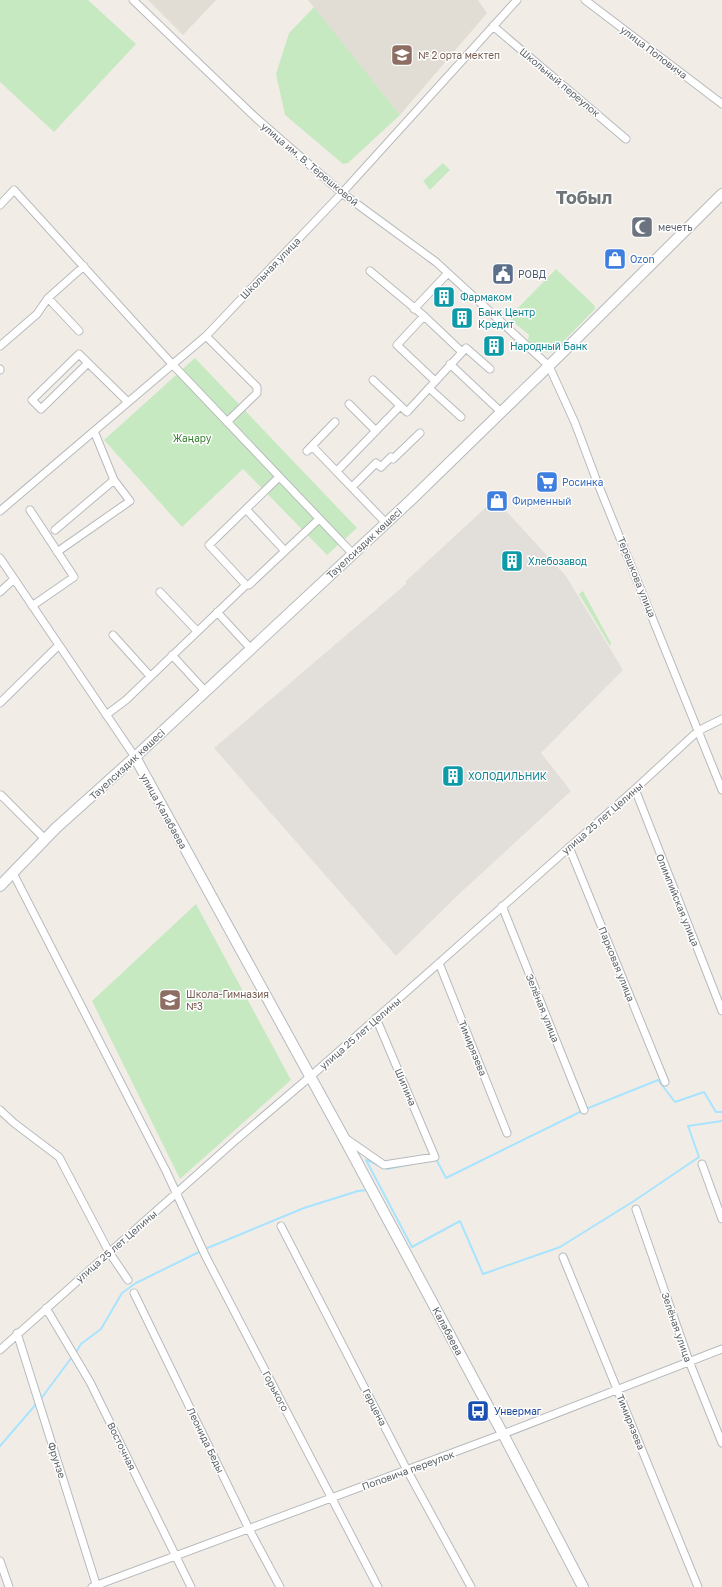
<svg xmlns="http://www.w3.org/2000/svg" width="722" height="1587" font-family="'Golos Text',sans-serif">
<rect width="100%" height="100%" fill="#f1ede6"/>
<path fill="#e2dfdb" d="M495,499L566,576L623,670L541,753L571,791L457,896L396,956L214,748L406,584V581Z"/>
<path fill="#e1dcd4" d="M148,0H216L183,35Z
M308,0H478L487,13L400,115Z"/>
<path fill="#c7e9c2" d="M0,0H88L136,44L54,132L0,82Z
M314,7L400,115L348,163L343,164L285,115L276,74L289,33Z
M443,163L450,170L430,190L423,181Z
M556,269L594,305L595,309L555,350C544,357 536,347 528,340L529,335L510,319L512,314Z
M195,358L357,528L327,555L243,469L182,527L104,440Z
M583,591L611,643L610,646L579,594Z
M196,904L291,1080L180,1179L92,1001Z"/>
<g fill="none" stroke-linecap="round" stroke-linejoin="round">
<path stroke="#a8e4ff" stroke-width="2" d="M586,1109L658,1080L675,1102L704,1092L716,1112H722
M436,1159L446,1178L582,1111
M366,1160L412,1247L460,1221L483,1274L560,1247L634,1201L699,1157L688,1126L722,1121
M367,1160L378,1165
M384,1167L387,1169L416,1163
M205,1249L304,1208L358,1191L368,1190
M75,1354L81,1344L101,1329L122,1293L136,1283L201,1251
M40,1400L72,1357
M0,1446L37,1403"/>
<g stroke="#b7babd" stroke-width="9">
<path id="street" d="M133,0L256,118L342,193L436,262L549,366L575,423L596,479L722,790
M585,0L722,104
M493,26L626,139
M0,205L14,190L173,365L353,554
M370,271L424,316L462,352
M48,298L79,331
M414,309L448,273
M424,316L397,345L435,381
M206,336L257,387V393L227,422
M0,346L37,314L48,298L84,266
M88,363L41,409L32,400L79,354L128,402
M450,364L501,412
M0,369V370
M373,380L407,412L466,348L490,369
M429,388L461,417
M349,404L376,431
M312,446L386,523
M307,451L335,422
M337,471L400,406
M352,487L376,463L381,467L391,457L393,459L420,433
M246,509L285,551
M30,510L74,577L32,606
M0,511L206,336L342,193L517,0
M55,530L114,480
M57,552L130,501L114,480L94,431
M0,558L135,757
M246,585L209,545L279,477
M0,592L14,579
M160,592L197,631
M217,612L251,649
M113,635L150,676
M172,655L205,691
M0,703L59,645
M106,715L126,700L246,585H249L319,519
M635,789L722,1011
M0,796L1,795L45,839
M569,847L665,1082
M13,873L166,1171L206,1257L378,1587
M502,906L584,1110
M439,963L507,1133
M0,1110L14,1123L59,1157L109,1252L128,1280
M345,1138L384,1165L435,1157L376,1018
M702,1164L722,1219
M636,1209L689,1361L722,1443
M281,1226L407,1470L471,1587
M563,1257L698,1587
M134,1293L249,1529L280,1587
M46,1308L90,1382L191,1587
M17,1333L97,1587
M0,1350L237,1139L311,1076L439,963L635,789L698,731L722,719
M0,1561L9,1587
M92,1587L503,1434L722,1349"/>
</g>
<g stroke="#b5babe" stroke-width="12">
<path id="secondary" d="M135,757L344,1138L503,1434L583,1587
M0,886L56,828L135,757L412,499L561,354L722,194"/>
</g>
<use href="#street" stroke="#fff" stroke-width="7"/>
<use href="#secondary" stroke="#fff" stroke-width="10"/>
</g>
<defs>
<g id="school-square" transform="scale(1.15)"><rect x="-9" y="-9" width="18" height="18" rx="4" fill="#8d6e63" stroke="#fff"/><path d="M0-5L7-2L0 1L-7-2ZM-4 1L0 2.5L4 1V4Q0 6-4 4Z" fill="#fff"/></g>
<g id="mosque-square" transform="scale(1.15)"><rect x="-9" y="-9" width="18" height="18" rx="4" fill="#6b7280" stroke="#fff"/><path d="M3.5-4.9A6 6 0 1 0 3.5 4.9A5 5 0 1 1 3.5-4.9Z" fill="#fff"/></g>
<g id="shop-square" transform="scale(1.15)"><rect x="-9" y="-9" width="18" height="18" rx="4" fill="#3f7fe0" stroke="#fff"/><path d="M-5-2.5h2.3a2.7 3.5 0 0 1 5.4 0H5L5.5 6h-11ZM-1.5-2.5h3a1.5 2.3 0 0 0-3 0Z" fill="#fff"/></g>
<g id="civic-square" transform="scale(1.15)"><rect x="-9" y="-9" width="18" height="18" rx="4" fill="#5c6f8a" stroke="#fff"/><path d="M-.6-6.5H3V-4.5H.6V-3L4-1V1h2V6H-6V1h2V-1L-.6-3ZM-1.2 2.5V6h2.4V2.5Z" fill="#fff"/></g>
<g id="building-square" transform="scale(1.15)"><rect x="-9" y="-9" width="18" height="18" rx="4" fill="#0f9aa8" stroke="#fff"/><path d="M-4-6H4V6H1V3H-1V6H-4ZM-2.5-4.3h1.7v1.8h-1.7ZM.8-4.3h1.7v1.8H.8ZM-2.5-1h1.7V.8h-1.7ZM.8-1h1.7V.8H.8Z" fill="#fff"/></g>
<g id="supermarket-square" transform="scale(1.15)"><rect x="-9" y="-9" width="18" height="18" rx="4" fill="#3f7fe0" stroke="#fff"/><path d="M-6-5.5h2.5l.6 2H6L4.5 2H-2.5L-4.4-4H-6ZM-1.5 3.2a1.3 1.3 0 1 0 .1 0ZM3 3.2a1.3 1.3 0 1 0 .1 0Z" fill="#fff"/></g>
<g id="bus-square" transform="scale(1.15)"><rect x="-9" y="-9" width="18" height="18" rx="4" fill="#1a4fb4" stroke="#fff"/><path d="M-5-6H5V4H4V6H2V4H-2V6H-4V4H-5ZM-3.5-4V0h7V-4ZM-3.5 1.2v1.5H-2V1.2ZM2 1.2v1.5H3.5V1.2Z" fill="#fff"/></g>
</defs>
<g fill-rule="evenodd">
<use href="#school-square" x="402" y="55"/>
<use href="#mosque-square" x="642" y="227"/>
<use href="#shop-square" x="615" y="259"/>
<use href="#civic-square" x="503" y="274"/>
<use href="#building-square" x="444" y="297"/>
<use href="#building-square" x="462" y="318"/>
<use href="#building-square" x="494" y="346"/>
<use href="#supermarket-square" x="547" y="482"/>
<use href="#shop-square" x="497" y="501"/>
<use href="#building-square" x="512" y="561"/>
<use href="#building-square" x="453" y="776"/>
<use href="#school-square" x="170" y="1000"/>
<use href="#bus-square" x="478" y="1411"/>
</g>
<g text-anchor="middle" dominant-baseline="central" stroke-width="3" stroke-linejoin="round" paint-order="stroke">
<g font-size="10" fill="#5e6367" stroke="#fff">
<text transform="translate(654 52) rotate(37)">улица Поповича</text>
<text transform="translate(560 82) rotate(40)">Школьный переулок</text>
<text transform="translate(310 164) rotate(40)">улица им. В. Терешковой</text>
<text transform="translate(270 268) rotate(-46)">Школьная улица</text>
<text transform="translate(364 543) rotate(-43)">Тауелсиздик көшесі</text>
<text transform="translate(637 577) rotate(68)">Терешкова улица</text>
<text transform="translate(127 764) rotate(-43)">Тауелсиздик көшесі</text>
<text transform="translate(164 811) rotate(61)">улица Калабаева</text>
<text transform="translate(602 818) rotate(-41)">улица 25 лет Целины</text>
<text transform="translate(678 900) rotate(68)">Олимпийская улица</text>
<text transform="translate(617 964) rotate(68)">Парковая улица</text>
<text transform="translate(543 1008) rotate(68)">Зелёная улица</text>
<text transform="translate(360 1033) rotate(-41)">улица 25 лет Целины</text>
<text transform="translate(473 1048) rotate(68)">Тимирязева</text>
<text transform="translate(406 1087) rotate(67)">Шипина</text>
<text transform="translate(116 1246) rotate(-41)">улица 25 лет Целины</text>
<text transform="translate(677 1327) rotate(71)">Зелёная улица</text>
<text transform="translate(448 1331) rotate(62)">Калабаева</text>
<text transform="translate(276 1391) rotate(62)">Горького</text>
<text transform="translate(375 1407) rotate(63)">Герцена</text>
<text transform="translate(631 1422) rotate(68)">Тимирязева</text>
<text transform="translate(206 1440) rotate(64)">Леонида Беды</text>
<text transform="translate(122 1446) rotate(64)">Восточная</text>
<text transform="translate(57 1460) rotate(72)">Фрунзе</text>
<text transform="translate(408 1470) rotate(-20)">Поповича переулок</text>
</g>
<g font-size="10" fill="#785e54" stroke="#fff" text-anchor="start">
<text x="418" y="55">№ 2 орта мектеп</text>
<text x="186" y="994">Школа-Гимназия<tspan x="186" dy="12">№3</tspan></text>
</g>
<g font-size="10" fill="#5b616d" stroke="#fff" text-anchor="start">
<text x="658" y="227">мечеть</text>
</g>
<g font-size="10" fill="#366cbe" stroke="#fff" text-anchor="start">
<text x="630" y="259">Ozon</text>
<text x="562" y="482">Росинка</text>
<text x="512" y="501">Фирменный</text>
</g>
<g font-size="10" fill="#4e5e75" stroke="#fff" text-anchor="start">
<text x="518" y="274">РОВД</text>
</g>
<g font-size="10" fill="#0d838f" stroke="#fff" text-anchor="start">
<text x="460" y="297">Фармаком</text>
<text x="478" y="312">Банк Центр<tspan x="478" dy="12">Кредит</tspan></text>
<text x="510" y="346">Народный Банк</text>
<text x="528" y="561">Хлебозавод</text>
<text x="468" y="776">ХОЛОДИЛЬНИК</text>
</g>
<g font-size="10" fill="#388330" stroke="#fff">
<text x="192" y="438">Жаңару</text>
</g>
<g font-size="10" fill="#164399" stroke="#fff" text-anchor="start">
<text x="494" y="1411">Унвермаг</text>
</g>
<g font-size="18" font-weight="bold" fill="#6f7579" stroke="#fff">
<text x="584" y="197">Тобыл</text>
</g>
</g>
</svg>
